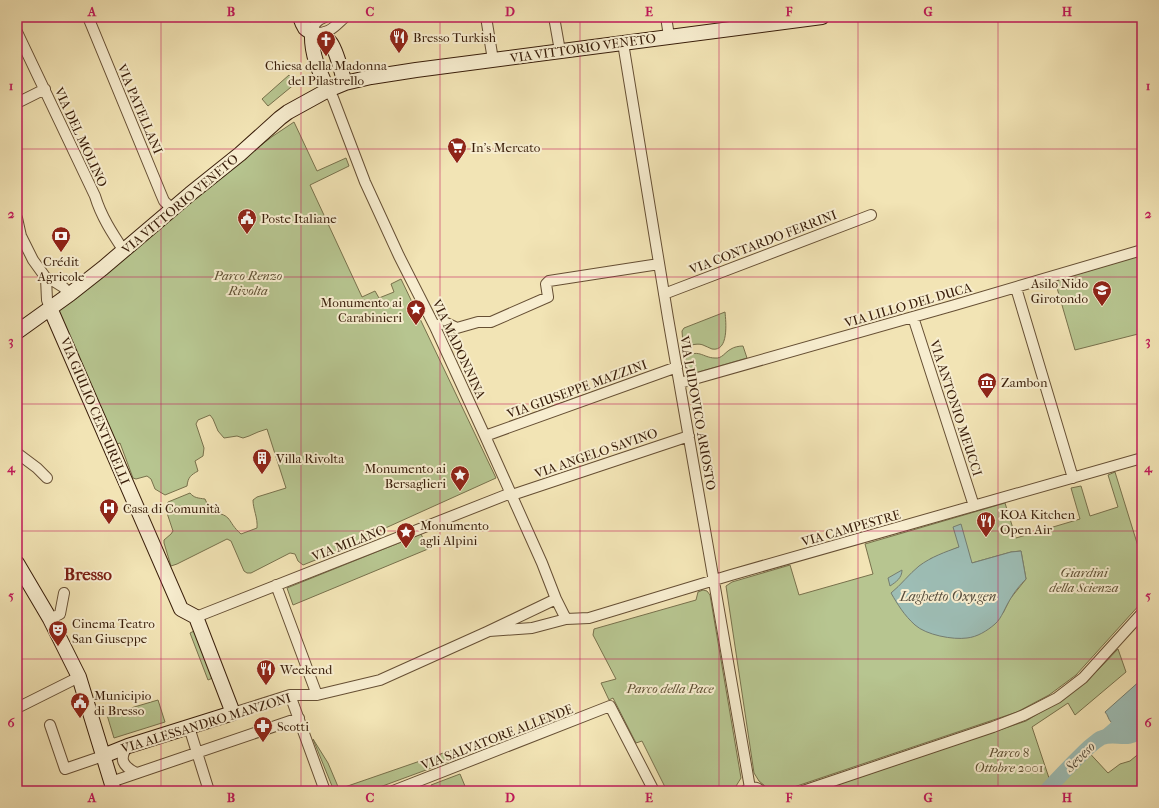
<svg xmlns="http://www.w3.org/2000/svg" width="1159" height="808" font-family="'IM FELL French Canon',serif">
<rect width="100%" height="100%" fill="#f2e4b5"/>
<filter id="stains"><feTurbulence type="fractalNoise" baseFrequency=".005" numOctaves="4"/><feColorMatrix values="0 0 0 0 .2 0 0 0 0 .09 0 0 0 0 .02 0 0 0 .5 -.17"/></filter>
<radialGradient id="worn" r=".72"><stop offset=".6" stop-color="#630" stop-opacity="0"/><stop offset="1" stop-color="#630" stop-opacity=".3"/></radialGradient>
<path fill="#b7c590" stroke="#78714c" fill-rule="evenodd" d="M289,75L296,83L268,106L262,99Z
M294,122L317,171L346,158L349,166L310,185L362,297L375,291L379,298L394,292L391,284L401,279L496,478L370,535H369L365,540L303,565L298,561L295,554L290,553L251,573H247L244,571L231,541L227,539L177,564L171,566L164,543V540L171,534L173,531L165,507L168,502L190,493C194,498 198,498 205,499L211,512C234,515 226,521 241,534L257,528C258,518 253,509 253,500L257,497L286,488L267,429L258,432L249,436L243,438L237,436L224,438L218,431L213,419L210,415L198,420L196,424L204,448L203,456L195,461L198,471C191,475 188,477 187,486L165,495L155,489L151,479L147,476L136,479L133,478L120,443L117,444L57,312L253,151L273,136Z
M1142,255V333L1075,350L1055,281Z
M725,312C726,322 729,352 712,349C709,348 706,346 703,345C698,343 692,345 687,346L683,344L682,331L684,328Z
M743,346L747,358L695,373L688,369L685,359C697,347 703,358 715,358C722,359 725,352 731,349C734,347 739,346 743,346Z
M1115,472L1142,559V602L1076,675L1049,695L1017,712L782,791H771L759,781L754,773L726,586L732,582L790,565L799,595L873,574L865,544L1005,503L1016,538L1080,519L1071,488L1081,486L1090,516L1118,507L1108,475ZM959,547L972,563L1011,552L1021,551L1026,579L1010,599L1003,613L930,559Z
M421,534L428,549L293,605L287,588Z
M703,590L707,591L710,595L741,778L733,791H667L642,741L636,743L613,698L609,700L601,683L616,679L593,635L594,629L696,600L698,592Z
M196,630L215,677L208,680L190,633Z
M1118,649L1126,672L1075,715L1068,703L1032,727L1049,778L1083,746L1108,773L1120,764L1130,761L1142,751V791H819L1026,721L1061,700L1078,687L1098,670Z
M158,700L165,722L114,738L107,715Z
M313,739L328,763L339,789L452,750L456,759L369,791H334Z
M460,774L467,791H433L431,785Z"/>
<path fill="#9dbdb5" stroke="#757d70" d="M961,524L972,563L1011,552L1021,551L1026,579C1020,585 1015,591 1011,598C1005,607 1002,618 995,624C987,631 977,637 967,638C953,640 926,635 915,625C904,615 898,605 891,593C901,585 909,574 919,566C931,557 945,552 959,547L953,527Z
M902,570C902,578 896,582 890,586L888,578Z
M1142,679V722C1131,731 1121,738 1111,722C1108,719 1108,715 1105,712Z"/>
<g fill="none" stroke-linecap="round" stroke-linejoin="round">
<path stroke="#9dbdb5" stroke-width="9" d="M1099,739L1114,726L1122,718"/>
<path stroke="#9dbdb5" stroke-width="15" d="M1046,791C1060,776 1074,761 1089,747C1093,744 1097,740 1101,738C1117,731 1126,744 1142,729"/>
<g stroke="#664f34" stroke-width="12">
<path id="street" d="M88,17L161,194L164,201L172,209
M325,17C317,20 313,24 312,33C330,34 333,28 345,17
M486,17L493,60
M554,17L560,51
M666,17L669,36
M17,32L95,196C101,216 112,233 124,251
M623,43L668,318L750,788
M328,90L333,98L365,182L399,256L435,327L485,436L542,563L556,599L566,619
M17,103L45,89
M17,218L21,236
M17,231L21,236L33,260L46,278L55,282L63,287L70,294
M46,278L47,300L50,308
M1016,288L1073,478
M664,294L871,215
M913,317L974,506
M435,327L444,322L457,328L478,322H491L548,297L546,284L549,281L659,264
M680,383L955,305L1142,250
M485,436L677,367
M17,453L37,468L47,478
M512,495L689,436
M276,585L317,695
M196,617L511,493
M50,619L60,614L64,593
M489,631L532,628L566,619L589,618L731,575L1142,458
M290,695L325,791
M17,708L79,677
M233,713L290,695H317L380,680L489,631L556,599
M50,725L65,769L103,756
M189,727L209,791
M128,746C118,759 123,766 136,773
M111,782L299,718
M393,791L610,706L654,791
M745,791C750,787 756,786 761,791
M803,791L993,727L1024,715L1057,698L1083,678L1142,613"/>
</g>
<g stroke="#381d09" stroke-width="16">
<path id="secondary" d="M300,17C301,20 303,25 305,28C312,35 323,34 330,42C337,50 341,72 345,83
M312,33C311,54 319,71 328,90
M50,308L181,609L196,617L233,713L128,746L103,756
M17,332L70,294L103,268L190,194L240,154L280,118L288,112L328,90L345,83L371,77L416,70L822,17
M17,563L50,619L79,677L114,791"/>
</g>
<use href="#street" stroke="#f7edcf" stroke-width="10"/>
<use href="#secondary" stroke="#f7edcf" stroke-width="14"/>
</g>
<path fill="none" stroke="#c2185b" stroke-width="1" stroke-opacity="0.55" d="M161,17V791M301,17V791M440,17V791M580,17V791M719,17V791M858,17V791M998,17V791M17,149H1142M17,277H1142M17,404H1142M17,531H1142M17,659H1142"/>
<defs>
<g id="restaurant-pin" transform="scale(1)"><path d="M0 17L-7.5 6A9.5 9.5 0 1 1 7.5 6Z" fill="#8f2418" stroke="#f7edcf"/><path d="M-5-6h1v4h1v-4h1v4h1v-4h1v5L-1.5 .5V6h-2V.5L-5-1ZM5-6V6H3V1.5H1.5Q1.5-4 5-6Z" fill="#fff"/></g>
<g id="church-pin" transform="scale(1)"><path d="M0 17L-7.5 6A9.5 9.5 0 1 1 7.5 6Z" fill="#8f2418" stroke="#f7edcf"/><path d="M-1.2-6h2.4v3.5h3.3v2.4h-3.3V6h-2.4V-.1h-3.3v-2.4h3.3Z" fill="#fff"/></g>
<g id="supermarket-pin" transform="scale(1)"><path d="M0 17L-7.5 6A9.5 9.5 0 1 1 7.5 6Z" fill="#8f2418" stroke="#f7edcf"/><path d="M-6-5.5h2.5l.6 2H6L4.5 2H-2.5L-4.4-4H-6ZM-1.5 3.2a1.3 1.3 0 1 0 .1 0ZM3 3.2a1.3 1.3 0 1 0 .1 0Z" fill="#fff"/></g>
<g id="civic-pin" transform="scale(1)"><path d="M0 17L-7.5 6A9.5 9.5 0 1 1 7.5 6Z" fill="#8f2418" stroke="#f7edcf"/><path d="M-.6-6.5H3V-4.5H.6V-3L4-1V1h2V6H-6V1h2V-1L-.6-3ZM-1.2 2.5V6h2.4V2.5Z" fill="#fff"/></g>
<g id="bank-pin" transform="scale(1)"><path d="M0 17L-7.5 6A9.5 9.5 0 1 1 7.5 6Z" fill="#8f2418" stroke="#f7edcf"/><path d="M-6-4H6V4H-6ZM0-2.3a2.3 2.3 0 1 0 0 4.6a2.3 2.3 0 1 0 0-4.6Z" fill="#fff"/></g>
<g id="school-pin" transform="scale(1)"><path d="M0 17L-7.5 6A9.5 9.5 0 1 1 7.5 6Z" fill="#8f2418" stroke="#f7edcf"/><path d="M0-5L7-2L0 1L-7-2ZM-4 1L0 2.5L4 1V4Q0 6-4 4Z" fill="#fff"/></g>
<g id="sight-pin" transform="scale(1)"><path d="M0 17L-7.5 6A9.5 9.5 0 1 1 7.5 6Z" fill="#8f2418" stroke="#f7edcf"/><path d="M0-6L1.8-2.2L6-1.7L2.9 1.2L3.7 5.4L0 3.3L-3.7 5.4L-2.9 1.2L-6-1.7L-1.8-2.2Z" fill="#fff"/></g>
<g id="museum-pin" transform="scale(1)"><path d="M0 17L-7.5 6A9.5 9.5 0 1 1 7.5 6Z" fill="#8f2418" stroke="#f7edcf"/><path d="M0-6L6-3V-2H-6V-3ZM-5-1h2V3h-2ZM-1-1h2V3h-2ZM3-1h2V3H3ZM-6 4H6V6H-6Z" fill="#fff"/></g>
<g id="building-pin" transform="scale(1)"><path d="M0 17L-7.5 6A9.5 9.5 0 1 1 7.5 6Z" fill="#8f2418" stroke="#f7edcf"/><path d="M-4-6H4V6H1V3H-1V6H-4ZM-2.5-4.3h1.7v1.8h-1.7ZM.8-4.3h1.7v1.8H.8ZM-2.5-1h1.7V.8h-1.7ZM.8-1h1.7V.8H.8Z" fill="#fff"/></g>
<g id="hospital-pin" transform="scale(1)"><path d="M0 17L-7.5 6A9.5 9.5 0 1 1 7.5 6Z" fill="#8f2418" stroke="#f7edcf"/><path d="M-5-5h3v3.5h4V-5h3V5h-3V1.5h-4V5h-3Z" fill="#fff"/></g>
<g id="theatre-pin" transform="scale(1)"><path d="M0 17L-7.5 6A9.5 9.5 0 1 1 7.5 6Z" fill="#8f2418" stroke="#f7edcf"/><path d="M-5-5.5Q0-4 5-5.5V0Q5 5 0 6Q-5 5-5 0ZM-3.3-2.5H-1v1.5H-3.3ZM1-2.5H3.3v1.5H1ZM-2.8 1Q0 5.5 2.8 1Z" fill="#fff"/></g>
<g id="pharmacy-pin" transform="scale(1)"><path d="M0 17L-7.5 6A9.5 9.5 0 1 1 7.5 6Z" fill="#8f2418" stroke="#f7edcf"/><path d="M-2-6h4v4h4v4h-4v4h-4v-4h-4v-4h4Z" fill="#fff"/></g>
</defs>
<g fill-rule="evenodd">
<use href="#restaurant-pin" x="399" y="37"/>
<use href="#church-pin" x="326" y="40"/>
<use href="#supermarket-pin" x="457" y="147"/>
<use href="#civic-pin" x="247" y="218"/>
<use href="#bank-pin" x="61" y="236"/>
<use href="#school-pin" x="1102" y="290"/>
<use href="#sight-pin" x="416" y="309"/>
<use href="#museum-pin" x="987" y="382"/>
<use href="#building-pin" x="262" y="458"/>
<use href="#sight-pin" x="460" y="475"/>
<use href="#hospital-pin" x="109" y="508"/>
<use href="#restaurant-pin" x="986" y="521"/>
<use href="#sight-pin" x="406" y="532"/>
<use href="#theatre-pin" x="58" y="630"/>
<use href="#restaurant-pin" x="266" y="669"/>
<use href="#civic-pin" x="80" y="702"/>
<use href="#pharmacy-pin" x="263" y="726"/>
</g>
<g text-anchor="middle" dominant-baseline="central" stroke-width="4" stroke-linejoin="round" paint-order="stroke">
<g font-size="13" fill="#381d09" stroke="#f7edcf" text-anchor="start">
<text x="413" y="37">Bresso Turkish</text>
<text x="326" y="65" text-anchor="middle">Chiesa della Madonna<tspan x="326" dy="15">del Pilastrello</tspan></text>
<text x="471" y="147">In's Mercato</text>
<text x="261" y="218">Poste Italiane</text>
<text x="61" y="261" text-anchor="middle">Crédit<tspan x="61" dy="15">Agricole</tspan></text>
<text x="1088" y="283" text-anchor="end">Asilo Nido<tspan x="1088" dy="15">Girotondo</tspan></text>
<text x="402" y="302" text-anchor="end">Monumento ai<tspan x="402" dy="15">Carabinieri</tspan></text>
<text x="1001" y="382">Zambon</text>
<text x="276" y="458">Villa Rivolta</text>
<text x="446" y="468" text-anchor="end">Monumento ai<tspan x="446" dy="15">Bersaglieri</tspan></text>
<text x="123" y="508">Casa di Comunità</text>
<text x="1000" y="514">KOA Kitchen<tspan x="1000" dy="15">Open Air</tspan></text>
<text x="420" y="525">Monumento<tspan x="420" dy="15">agli Alpini</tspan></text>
<text x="72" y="623">Cinema Teatro<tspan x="72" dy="15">San Giuseppe</tspan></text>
<text x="280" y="669">Weekend</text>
<text x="94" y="695">Municipio<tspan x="94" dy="15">di Bresso</tspan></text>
<text x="277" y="726">Scotti</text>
</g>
<g font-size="13" fill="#381d09" stroke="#f7edcf">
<text transform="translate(583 48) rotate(-8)">VIA VITTORIO VENETO</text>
<text transform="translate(140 109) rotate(67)">VIA PATELLANI</text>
<text transform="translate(81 137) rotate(65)">VIA DEL MOLINO</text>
<text transform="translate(180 204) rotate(-40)">VIA VITTORIO VENETO</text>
<text transform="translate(763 242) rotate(-21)">VIA CONTARDO FERRINI</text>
<text transform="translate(908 305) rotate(-16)">VIA LILLO DEL DUCA</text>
<text transform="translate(459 349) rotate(65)">VIA MADONNINA</text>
<text transform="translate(577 389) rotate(-20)">VIA GIUSEPPE MAZZINI</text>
<text transform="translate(956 408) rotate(72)">VIA ANTONIO MEUCCI</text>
<text transform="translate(95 411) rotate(67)">VIA GIULIO CENTURELLI</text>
<text transform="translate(698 413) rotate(80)">VIA LUDOVICO ARIOSTO</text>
<text transform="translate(596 453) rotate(-19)">VIA ANGELO SAVINO</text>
<text transform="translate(851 528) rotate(-16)">VIA CAMPESTRE</text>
<text transform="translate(349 543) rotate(-21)">VIA MILANO</text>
<text transform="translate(206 723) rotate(-17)">VIA ALESSANDRO MANZONI</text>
<text transform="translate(497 737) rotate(-21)">VIA SALVATORE ALLENDE</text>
</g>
<g font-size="13" font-style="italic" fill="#5e4f32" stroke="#f7edcf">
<text x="248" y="275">Parco Renzo<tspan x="248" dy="15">Rivolta</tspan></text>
<text x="1084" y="572">Giardini<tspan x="1084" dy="15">della Scienza</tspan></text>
<text x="670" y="688">Parco della Pace</text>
<text x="1009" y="752">Parco 8<tspan x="1009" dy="15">Ottobre 2001</tspan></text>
</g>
<g font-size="14" font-style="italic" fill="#564d3d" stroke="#f7edcf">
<text x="948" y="596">Laghetto Oxy.gen</text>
<text transform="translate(1080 757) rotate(-45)">Seveso</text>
</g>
<g font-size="17" font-weight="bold" fill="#7a1f14" stroke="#f7edcf">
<text x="88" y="574">Bresso</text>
</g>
</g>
<rect width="1159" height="808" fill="none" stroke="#f2e4b5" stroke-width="44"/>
<rect x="22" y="22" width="1115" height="764" fill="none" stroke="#c2185b" stroke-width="1.5"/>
<g font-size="13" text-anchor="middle" font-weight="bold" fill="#c2185b">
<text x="92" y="16">A</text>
<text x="231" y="16">B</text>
<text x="370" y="16">C</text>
<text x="510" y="16">D</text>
<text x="649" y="16">E</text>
<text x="789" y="16">F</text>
<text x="928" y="16">G</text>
<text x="1067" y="16">H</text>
<text x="11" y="90">1</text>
<text x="1148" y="90">1</text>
<text x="11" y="218">2</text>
<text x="1148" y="218">2</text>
<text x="11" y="345">3</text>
<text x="1148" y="345">3</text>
<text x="11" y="472">4</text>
<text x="1148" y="472">4</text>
<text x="11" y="600">5</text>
<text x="1148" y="600">5</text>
<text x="11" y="727">6</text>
<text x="1148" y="727">6</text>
<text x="92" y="802">A</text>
<text x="231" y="802">B</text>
<text x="370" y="802">C</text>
<text x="510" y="802">D</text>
<text x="649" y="802">E</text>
<text x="789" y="802">F</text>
<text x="928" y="802">G</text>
<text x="1067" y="802">H</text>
</g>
<rect width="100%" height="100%" filter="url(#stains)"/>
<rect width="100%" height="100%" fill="url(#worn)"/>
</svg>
